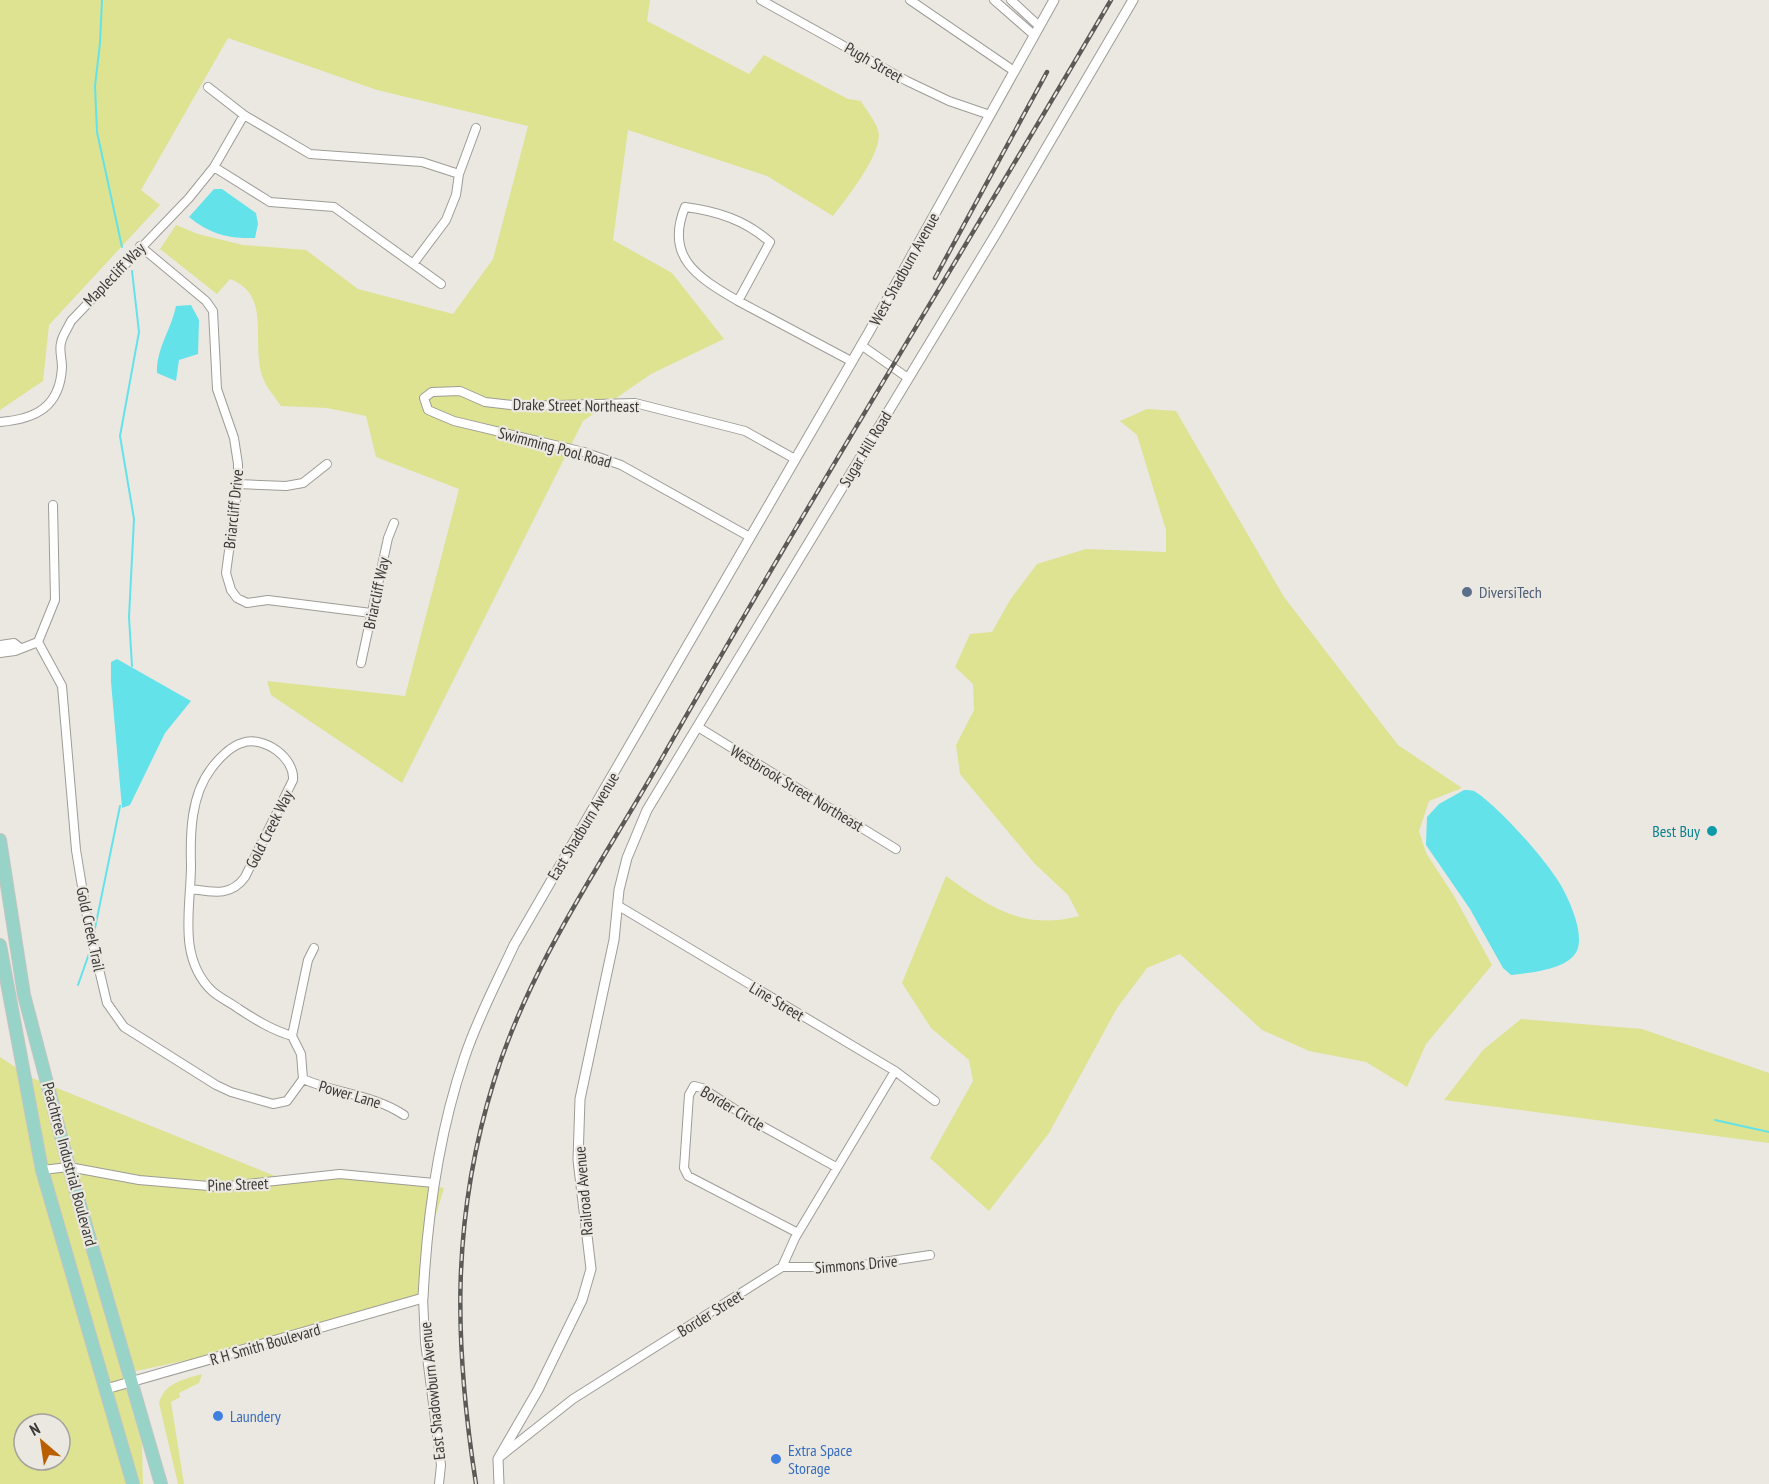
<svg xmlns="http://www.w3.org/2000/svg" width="1769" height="1484" font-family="'PT Sans Narrow',sans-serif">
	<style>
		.green { fill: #dde390; fill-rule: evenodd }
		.water { fill: #63e2ea }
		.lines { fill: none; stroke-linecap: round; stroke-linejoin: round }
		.stream { stroke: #63e2ea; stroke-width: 2 }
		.minor-casing { stroke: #9e9c96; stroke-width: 10 }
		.tertiary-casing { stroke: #9e9c96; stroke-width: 11 }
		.primary-casing { stroke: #c4c4c3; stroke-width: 14 }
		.minor { stroke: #fff; stroke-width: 8 }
		.tertiary { stroke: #fff; stroke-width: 9 }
		.primary { stroke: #97d3c7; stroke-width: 12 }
		.rail-casing { stroke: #5b5a57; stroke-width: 4.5 }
		.rail { stroke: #ebe8e2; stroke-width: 2; stroke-dasharray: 7; stroke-linecap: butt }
		.service-dot { fill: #5c6f8a; stroke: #ebe8e2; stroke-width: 2 }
		.culture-dot { fill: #0f9aa8; stroke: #ebe8e2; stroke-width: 2 }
		.shop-dot { fill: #3f7fe0; stroke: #ebe8e2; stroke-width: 2 }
		.labels { text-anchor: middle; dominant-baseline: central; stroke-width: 4.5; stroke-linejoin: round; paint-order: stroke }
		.street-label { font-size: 16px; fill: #3b3a38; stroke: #ebe8e2 }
		.service-label { font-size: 16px; fill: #4e5e75; stroke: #ebe8e2; text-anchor: start }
		.culture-label { font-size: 16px; fill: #0d838f; stroke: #ebe8e2; text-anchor: end }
		.shop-label { font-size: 16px; fill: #366cbe; stroke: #ebe8e2; text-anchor: start }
	</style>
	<rect width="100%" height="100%" fill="#ebe8e2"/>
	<!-- green -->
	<path class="green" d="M0,0h650l-3,21 102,53 15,-19 84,44 13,2c5,9 14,19 17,29 7,21 -32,69 -45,86l-66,-40 -139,-46 -15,110 59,33 52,66 -73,35 -68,47 -181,362 -131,-88 -4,-14 138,15 54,-207 -83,-32 -10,-41 -39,-8 -46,-2c-6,-9 -15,-19 -18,-28 -13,-34 10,-83 -33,-99l-13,15 -57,-45 16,-24 22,9 45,11 63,5 52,39 95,25 40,-55 35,-133 -151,-36 -149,-52 -87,152 19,15 -111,120 -6,56 -43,29z
		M1147,409l29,2 108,186 114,148 64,43 -33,13 -10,30 7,22 28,43 38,69 -66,79 -19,43 -41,-25 -57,-11 -47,-21 -82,-76 -33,14 -30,40 -68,125 -60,78 -59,-53 43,-77 -4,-21 -38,-32 -29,-45 44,-107c43,31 78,55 133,40l-11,-21 -34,-32 -74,-89 -4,-29 18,-35 -1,-26 -18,-17 15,-33 22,-2 18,-32 27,-36 49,-15 80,3v-22l-29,-95 -17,-14z
		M1521,1019l121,10 127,44v70l-325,-43 39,-50z
		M0,1057l32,21 248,100 87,-4 77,14 -16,53 -7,55 -134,43 -165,35 20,70 1,40h-143zM24,1424h36v36h-36z
		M202,1374l-3,9 -20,10 1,4 -9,5 13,82h-6l-19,-81c6,-21 24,-23 43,-29z"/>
	<!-- water -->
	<path class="water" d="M214,189h8l34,24 2,11 -3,14c-27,1 -45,-4 -66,-21z
		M191,305l8,15 -1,34 -19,6 -3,21 -19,-8c-1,-24 14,-43 19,-67z
		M117,659l74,42 -26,32 -35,72 -8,3 -11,-126v-20z
		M1464,790c5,0 10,0 13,3 23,15 77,75 88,100 7,14 21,46 10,61 -11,16 -47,19 -64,21l-8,-7 -33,-59 -44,-64 1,-28 12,-13z"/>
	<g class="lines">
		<!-- stream -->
		<path class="stream" d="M102,0l-2,43 -5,43 2,46 25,115
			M132,666l-3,-49 5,-98 -14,-83 19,-104 -7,-61
			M94,933l26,-127
			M78,985l13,-37
			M1715,1120l54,12"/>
		<defs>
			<path id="minor" d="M761,0l146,81 42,20 41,14
				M910,0l104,71
				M994,0l40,35
				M1011,0l28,26
				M208,87l36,28 66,39 112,8 37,12
				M214,167l56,35 64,5 107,77
				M685,207c32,4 60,13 85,35l-32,59c-39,-23 -74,-43 -53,-94z
				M140,246l66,55 7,10 4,78 17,49 4,26v20l-12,89 5,17 6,8 10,5 21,-3 103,13
				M413,264l33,-44 10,-25 3,-21 17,-46
				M738,301l113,60
				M861,345l47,33
				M0,422c36,-3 60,-15 62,-55 0,-8 -3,-17 -1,-24 1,-7 7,-15 10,-22l118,-123 25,-31 30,-52
				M238,484l48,2 17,-3 24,-19
				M750,537l-129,-72 -37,-13 -130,-31 -26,-11 -4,-12 8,-6 28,-1 25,11 35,4 115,-3 110,28 50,28
				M38,642l24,44 14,164 12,73 19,80 17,24 92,58 15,7 42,12 14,-3 16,-22
				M38,642l17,-42 -2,-95
				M0,645l14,-2 5,4
				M0,653l15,-2 23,-9
				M361,663l27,-125 6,-15
				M698,727l198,122
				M191,889c21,3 40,8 54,-12l48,-97c2,-22 -29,-45 -51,-37 -11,3 -24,16 -31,26 -20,26 -21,64 -20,96 0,43 -14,92 21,126 8,7 19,12 27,18 17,11 33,21 53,27
				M617,905l278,166 40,30
				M292,1036l9,18 2,25c34,15 69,15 101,36
				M292,1036l16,-76 6,-12
				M42,1170l27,-3 70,13 81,7 120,-13 94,9
				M798,1233l-110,-57 -4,-8 5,-73 5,-9 8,2 51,33 83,46
				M782,1267h68l80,-12
				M423,1298l2,44 16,123 -2,19
				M501,1456l72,-57 209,-132 13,-29 100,-167"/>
			<path id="tertiary" d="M106,1389l317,-91c4,-81 15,-162 41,-239 13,-40 33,-77 50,-114l355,-613 185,-332
				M499,1484l-1,-25 40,-69 44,-90 9,-31 -13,-109 2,-61 34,-159 5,-50 8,-32 20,-48 350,-578 136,-232"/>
			<path id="primary" d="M0,840l24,155 45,172 92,317
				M0,945l42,225 91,314"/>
		</defs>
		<!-- minor casing -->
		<use href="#minor" class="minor-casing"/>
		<!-- tertiary casing -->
		<use href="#tertiary" class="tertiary-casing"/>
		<!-- primary casing -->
		<use href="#primary" class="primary-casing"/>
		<!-- minor -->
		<use href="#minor" class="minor"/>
		<!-- tertiary -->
		<use href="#tertiary" class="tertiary"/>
		<!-- primary -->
		<use href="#primary" class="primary"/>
		<defs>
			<path id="rail" d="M935,278l112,-206
				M476,1484c-22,-141 -25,-265 18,-403 37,-120 111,-222 172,-330 144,-253 298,-500 445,-751"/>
		</defs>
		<!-- rail casing -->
		<use href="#rail" class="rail-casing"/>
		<!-- rail -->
		<use href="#rail" class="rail"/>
	</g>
	<!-- markers -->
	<circle class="service-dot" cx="1467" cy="592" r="6"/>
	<circle class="culture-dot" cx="1712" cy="831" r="6"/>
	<g class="shop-dot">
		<circle cx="218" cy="1416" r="6"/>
		<circle cx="776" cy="1459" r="6"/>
	</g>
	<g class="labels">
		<!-- street labels -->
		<g class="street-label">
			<text transform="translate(874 62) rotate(30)">Pugh Street</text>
			<text transform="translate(904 269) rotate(-61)">West Shadburn Avenue</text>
			<text transform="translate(114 274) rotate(-46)">Maplecliff Way</text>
			<text transform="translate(576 405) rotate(1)">Drake Street Northeast</text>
			<text transform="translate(555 447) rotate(15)">Swimming Pool Road</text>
			<text transform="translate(865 449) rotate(-59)">Sugar Hill Road</text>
			<text transform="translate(233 509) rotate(-84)">Briarcliff Drive</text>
			<text transform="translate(376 593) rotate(-78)">Briarcliff Way</text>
			<text transform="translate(797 788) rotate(31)">Westbrook Street Northeast</text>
			<text transform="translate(583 826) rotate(-59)">East Shadburn Avenue</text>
			<text transform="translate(269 829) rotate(-63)">Gold Creek Way</text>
			<text transform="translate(91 929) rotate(78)">Gold Creek Trail</text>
			<text transform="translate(777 1001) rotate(31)">Line Street</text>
			<text transform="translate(350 1094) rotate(16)">Power Lane</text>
			<text transform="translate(733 1108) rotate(31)">Border Circle</text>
			<text transform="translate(70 1164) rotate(75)">Peachtree Industrial Boulevard</text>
			<text transform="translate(238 1184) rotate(-2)">Pine Street</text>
			<text transform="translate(583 1191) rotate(-95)">Railroad Avenue</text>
			<text transform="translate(856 1264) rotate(-5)">Simmons Drive</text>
			<text transform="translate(710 1313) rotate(-32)">Border Street</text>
			<text transform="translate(265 1344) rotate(-16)">R H Smith Boulevard</text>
			<text transform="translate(432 1391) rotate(-96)">East Shadowburn Avenue</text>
		</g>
		<!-- service labels -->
		<g class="service-label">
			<text x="1479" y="592">DiversiTech</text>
		</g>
		<!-- culture labels -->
		<g class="culture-label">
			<text x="1700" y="831">Best Buy</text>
		</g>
		<!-- shop labels -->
		<g class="shop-label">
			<text x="230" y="1416">Laundery</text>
			<text x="788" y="1450">Extra Space<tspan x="788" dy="18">Storage</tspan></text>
		</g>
	</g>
	<!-- north arrow -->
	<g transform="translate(42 1442) rotate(331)"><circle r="28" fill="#ebe8e2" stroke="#a5a29e" stroke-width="1.5"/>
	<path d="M0-4.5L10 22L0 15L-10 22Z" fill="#b95f00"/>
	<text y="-9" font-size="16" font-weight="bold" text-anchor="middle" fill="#3b3a38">N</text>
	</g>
</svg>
